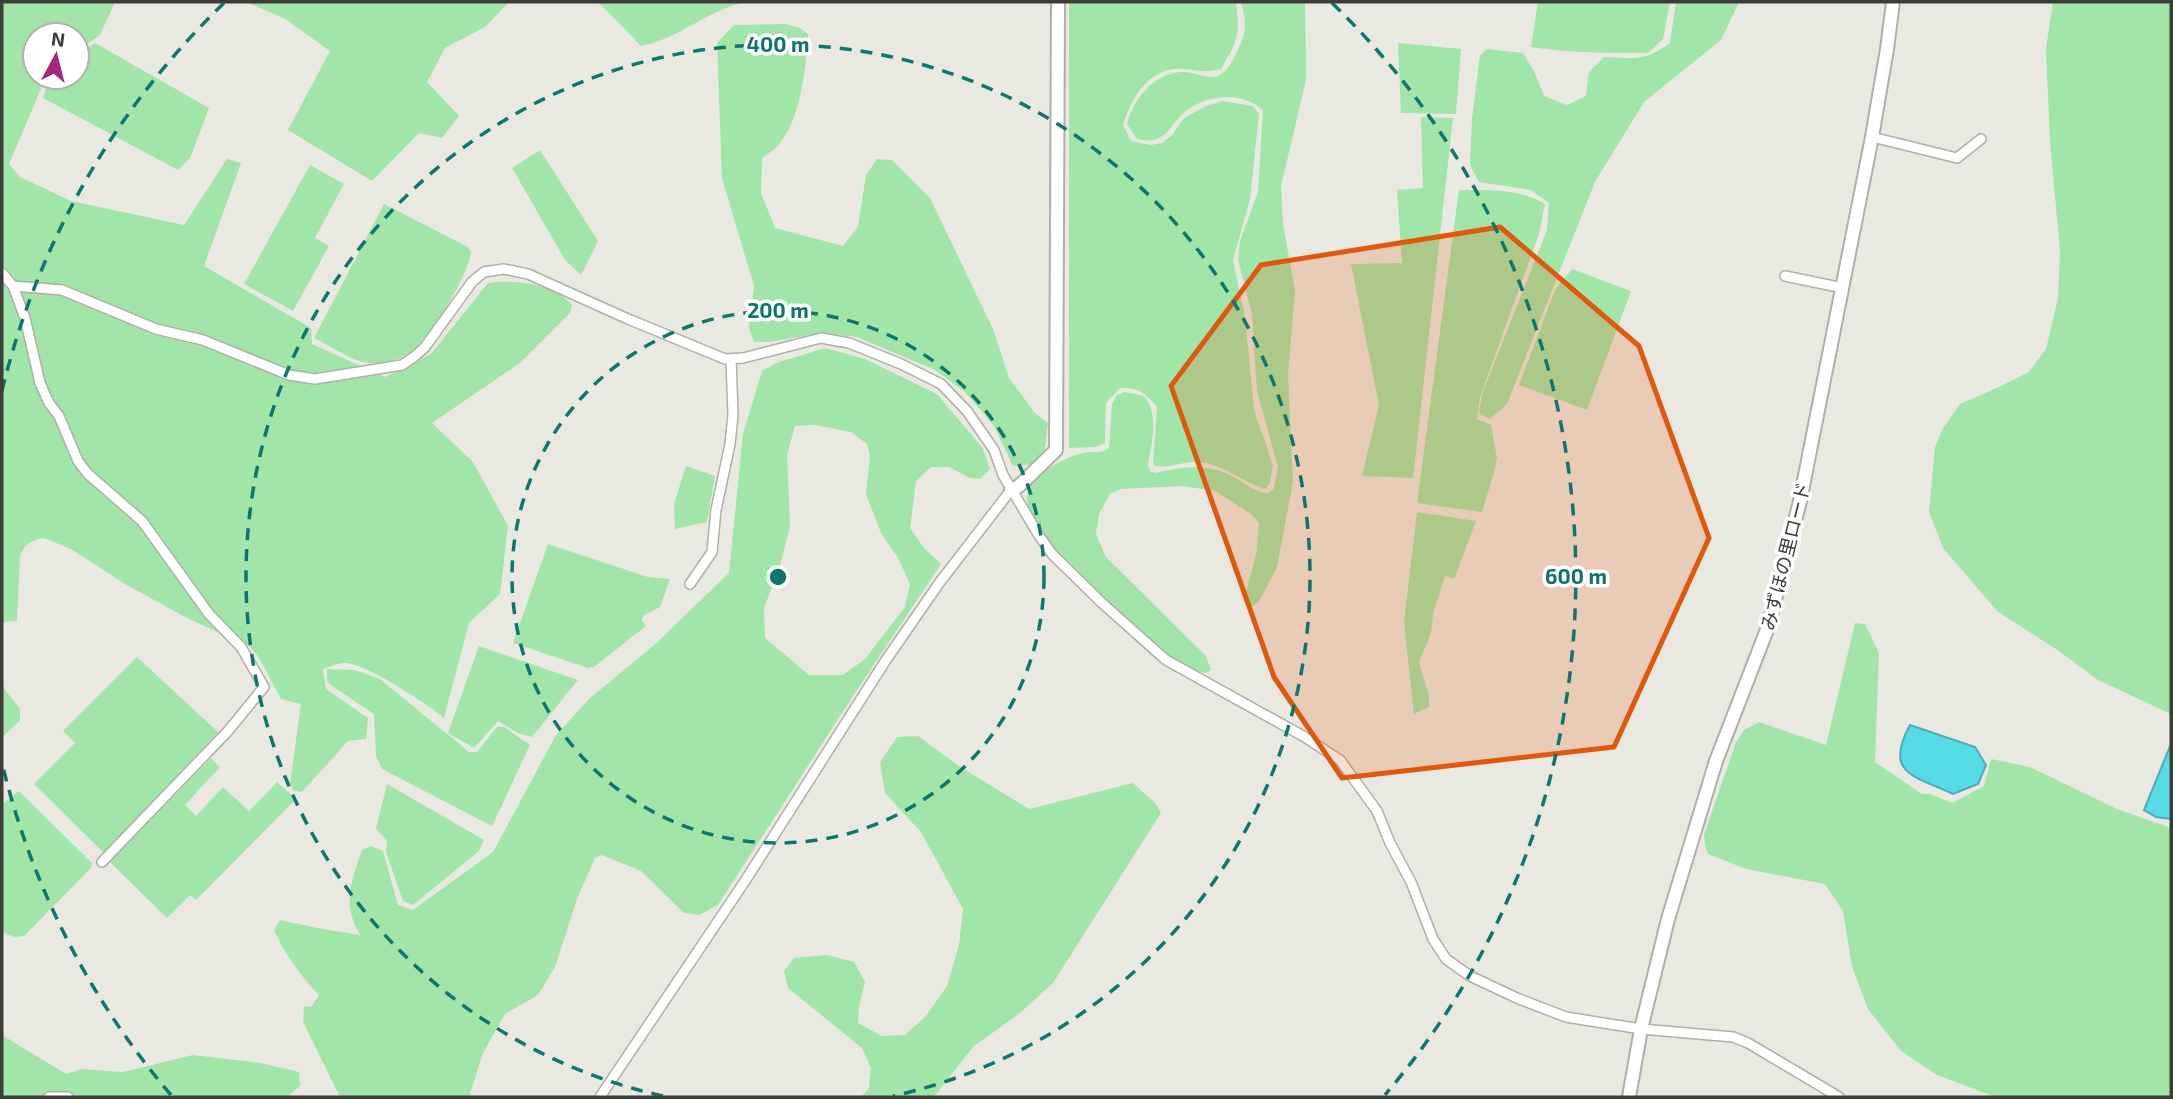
<svg xmlns="http://www.w3.org/2000/svg" width="2173" height="1099" font-family="'Exo 2','Noto Sans JP',sans-serif">
	<style>
		.green { fill: #a1e5a9; fill-rule: evenodd }
		.water { fill: #57dce7; stroke: #4facb3; stroke-width: 2 }
		.lines { fill: none; stroke-linecap: round; stroke-linejoin: round }
		.street-casing { stroke: #b0afa7; stroke-width: 12 }
		.secondary-casing { stroke: #b0afa7; stroke-width: 16 }
		.street { stroke: #fff; stroke-width: 9 }
		.secondary { stroke: #fff; stroke-width: 12 }
		.marked { fill: #df580e; fill-opacity: 0.2; stroke: #df580e; stroke-width: 5; stroke-linejoin: round }
		.ring { fill: none; stroke: #0f766e; stroke-width: 3.5; stroke-dasharray: 12 9 }
		.labels { text-anchor: middle; dominant-baseline: central; stroke-width: 7; stroke-linejoin: round; paint-order: stroke }
		.street-label { font-size: 19px; fill: #3d3c39; stroke: #fff }
		.centre { fill: #0f766e; stroke: #fff; stroke-width: 3.5 }
		.ring-label { font-size: 21px; text-anchor: middle; font-weight: bold; fill: #0f766e; stroke: #fff; stroke-width: 7; stroke-linejoin: round; paint-order: stroke }
	</style>
	<rect width="100%" height="100%" fill="#eae9e1"/>
	<!-- green -->
	<path class="green" d="M2,2h113l-15,33 -23,16v-16h-42v42h11l-37,87 11,13 51,24 113,24 43,-66 14,4 -37,103 107,62 1,16 73,33 46,-23 57,-71c26,-4 67,1 84,22l-2,8 -50,50 -88,60 41,39 35,64 -8,68 -31,29 -25,95c-17,-14 -79,-56 -100,-55 -7,0 -15,4 -21,6l3,20 42,29 -2,21 -18,2 -46,51 -9,-2 -3,-7 11,-79 -20,-5 -23,-43 -8,-9 -63,-29 -62,-34 -54,-35 -27,-11 -7,1 -11,6 -6,10 -3,66 -15,1z
		M247,2h262l-24,25 -40,21 -18,34 32,34 -17,22 -23,-5 -47,48 -84,-51 42,-79 -45,-32z
		M598,2h146c-37,9 -66,37 -103,44z
		M1069,2h167c4,34 2,38 -15,67 -15,4 -24,1 -39,0 -34,-2 -50,29 -59,56l8,16 20,4 11,-2 9,-7 13,-18 20,-11 18,-6 31,5 6,8 -9,85 -17,61 12,57 9,93 19,55 -3,18 -5,6c-24,-7 -42,-26 -68,-27 -15,-1 -31,8 -44,3l4,-58c-11,-14 -19,-20 -37,-19l-14,15 -1,40 -10,4 -26,1z
		M1241,2h64l1,78 -25,106 2,38 12,67 -7,83 5,108 -16,85 -17,33 -8,7 -6,-2 -2,-6 12,-44 3,-32 -8,-9 -36,-23 -32,-5 -62,3 -11,5 -11,20 -3,20 10,23 100,99 5,14 -5,3c-39,-4 -146,-113 -168,-147 -6,-9 -14,-24 -10,-35 5,-18 39,-35 56,-38 9,-2 18,1 25,-5l3,-44 5,-9 7,-3 20,4c16,18 7,49 4,70l3,6 4,1c26,-6 50,-10 75,2 13,6 25,19 39,18l5,-5 4,-21 -21,-76 -5,-77 -14,-54 2,-19 18,-49 5,-82c-21,-19 -55,-16 -77,1 -10,7 -16,22 -27,27 -7,4 -15,2 -22,1l-10,-15c7,-26 27,-51 55,-52 11,0 22,5 32,5 15,-1 26,-31 30,-43 2,-11 0,-22 -3,-32z
		M1538,2h132l-7,37 -15,14c-40,0 -78,0 -117,-6z
		M1676,2h63l-18,38 -77,62 -49,80 -88,222 -17,15 -11,-5 3,-20 65,-164 2,-27 -18,-13 -52,-8 -9,-17 2,-46 8,-63 6,-7 37,4 11,18 10,25 23,9 19,-9 3,-24 15,-15c29,1 41,5 66,-14z
		M2053,2h118v712l-73,-34 -42,-31 -58,-37 -55,-64 -14,-36 6,-65 7,-17 18,-26 39,-17 30,-15 17,-23 12,-51 2,-48 -10,-108 -4,-93z
		M786,24l14,4 8,6c-2,33 -7,85 -29,110 -4,6 -12,10 -17,14l-1,35 14,35 68,18 15,-19 8,-52 11,-16 15,1 38,38 63,131 16,49 26,35 13,10 -3,26 -10,15 -22,2 -19,-40 -29,-34 -30,-22 -78,-33 -36,-4 -51,9h-16l-5,-14 5,-42 -32,-108 -5,-135 17,-18z
		M95,43l114,65 -19,50 -12,12 -135,-72 7,-21h27v-22z
		M1398,43l63,6 -5,65 -55,-1z
		M1421,117l32,1 -40,360 -51,-2 17,-71 -28,-141 51,-1 -5,-73 26,-2z
		M540,150l58,91 -17,34 -16,-15 -53,-92z
		M310,165l34,19 -29,54 14,8 -36,65 -49,-27z
		M1459,190c30,0 59,-2 86,14l-6,30 -59,163 -3,22 14,6 6,33 -2,11 -13,43 -65,-9z
		M384,204l84,43 3,5c-3,24 -41,88 -61,101 -10,7 -30,11 -42,10 -14,-1 -41,-19 -54,-25z
		M1572,269l59,22 -44,119 -68,-25 36,-95z
		M825,348l40,11 72,35 45,53 8,22 -10,10 -10,-1 -21,-11h-18l-15,14 -6,47 14,20 17,16 -88,132 -135,209 -19,10 -15,-2 -43,-42 -39,-16 -7,3 -18,41 -22,68 -17,28 -33,19 -22,39 -14,44h-129l-37,-75 1,-16 7,1 8,-12c-18,-19 -34,-40 -45,-65l6,-10 37,8 43,7c-18,-30 -9,-54 2,-85l9,-4 12,5 15,54 15,5 80,-58 63,-117 34,-37 62,-51 77,-74 14,-139 19,-63 14,-8zM815,425l36,7 16,12 3,12 -4,38 15,39 17,25 12,26 -5,23 -40,52 -22,16h-34l-44,-37 -1,-30 16,-42 10,-39 -3,-72 8,-29z
		M686,466l29,10 -8,46 -32,7 -1,-25z
		M1417,512l59,9 -22,58 -9,-3 -12,38 -2,19 -12,29 10,34v11l-15,7 -10,-92z
		M548,544l100,33 22,2 -10,28 -17,9 -1,5 4,5 -52,41 -6,1 -75,-25z
		M1855,623l10,1 14,29 -4,109 47,32h8l22,9 32,-17 7,-27 39,8 87,42 54,19v269h-176l-58,-22 -36,-24 -33,-42 -16,-43 -9,-55 -18,-27 -79,-15 -38,-15 -3,-8 -1,-11 32,-93 8,-12 15,-8 67,23z
		M479,646l99,34 -46,57 -14,-4 -20,-12 -24,27 -26,-15z
		M137,657l81,75 -114,121 -70,-69 41,-41 -12,-12z
		M327,669l28,1 25,9 89,73h8l20,-25h7l26,18 -38,81 -110,-57 -6,-13 -2,-42 -42,-28 -5,-5z
		M2,686l18,23v12l-18,16z
		M918,736l41,30 70,43 104,-26 23,21 5,9 -108,170 -33,30 -47,34 -39,50h-73l8,-9 2,-20 -9,-20 -74,-60 -4,-17 10,-13 33,-3 27,7 11,20 -6,24 -1,17 24,13 23,-1 21,-19 21,-30 12,-41 4,-36 -42,-77 -36,-39 -5,-31 17,-25z
		M211,758l9,9 -35,38 11,11 27,-29 26,24 28,-29 19,17 -100,101 -6,-5 -23,23 -57,-56z
		M387,784l97,56 -5,11 -66,54 -10,-4 -17,-49 1,-11 -11,-12z
		M19,791l73,72 -1,5 -67,68 -9,1 -13,-5v-128z
		M2,1035l64,39 16,-5 41,3 70,-17 68,8 38,9 1,14 -13,11h-285z"/>
	<!-- water -->
	<path class="water" d="M1910,725l65,22 11,18 -8,19 -25,10c-38,-18 -70,-20 -43,-69z
		M2171,744v75l-15,-2 -12,-7z"/>
	<g class="lines">
		<defs>
			<path id="street" d="M1872,137l85,21 24,-19
				M2,273l11,13 12,32 15,65 9,20 10,13 19,45 10,13 54,47 67,93 32,33 23,40 -36,44 -126,131
				M1785,276l58,12
				M13,286l49,4 94,39 47,11 86,35 26,4 87,-14 12,-8 11,-10 47,-65 12,-10 20,-3 24,5 100,45 97,40 18,-1 78,-20 28,5 52,21 40,20 26,27 27,39 9,25 35,59 14,20 50,49 64,57 137,76 37,24 37,51 13,32 21,39 22,57 13,20 24,17 49,23 47,18 75,12 92,8 15,6 91,54
				M690,584l22,-32 4,-42 14,-66 3,-29 -2,-56
				M49,1097h19
				M600,1097l145,-216 141,-221 54,-78 71,-92"/>
			<path id="secondary" d="M1011,490l8,-4 37,-36 2,-448
				M1629,1097l12,-68 27,-110 48,-158 52,-134 32,-126 72,-364 15,-88 6,-47"/>
		</defs>
		<!-- street casing -->
		<use href="#street" class="street-casing"/>
		<!-- secondary casing -->
		<use href="#secondary" class="secondary-casing"/>
		<!-- street -->
		<use href="#street" class="street"/>
		<!-- secondary -->
		<use href="#secondary" class="secondary"/>
	</g>
	<!-- marked area -->
	<path class="marked" d="M1500,227l139,119 70,192 -95,209 -272,31 -68,-101 -103,-291 90,-121z"/>
	<!-- distance rings -->
	<g class="ring">
		<circle cx="778" cy="577" r="266"/>
		<path d="M663 1096A532 532 0 1 1 893 1096"/>
		<path d="M171 1095A798 798 0 0 1 2 763M2 391A798 798 0 0 1 224 3M1332 3A798 798 0 0 1 1385 1095"/>
	</g>
	<g class="labels">
		<!-- street labels -->
		<g class="street-label">
			<text transform="translate(1785 556) rotate(-76)">みずほの里ロード</text>
		</g>
	</g>
	<circle cx="778" cy="577" r="10" class="centre"/>
	<g class="ring-label">
		<text x="778" y="52">400 m</text>
		<text x="778" y="318">200 m</text>
		<text x="1576" y="584">600 m</text>
	</g>
	<!-- border -->
	<rect width="2173" height="1099" fill="none" stroke="#3d3c39" stroke-width="7"/>
	<!-- north arrow -->
	<g transform="translate(56 56) rotate(7)"><circle r="33" fill="#ffffff" stroke="#b1b1b0" stroke-width="2"/>
	<path d="M0-5L12 26L0 18L-12 26Z" fill="#a4297e"/>
	<text y="-10" font-size="19" font-weight="bold" text-anchor="middle" fill="#3d3c39">N</text>
	</g>
</svg>
